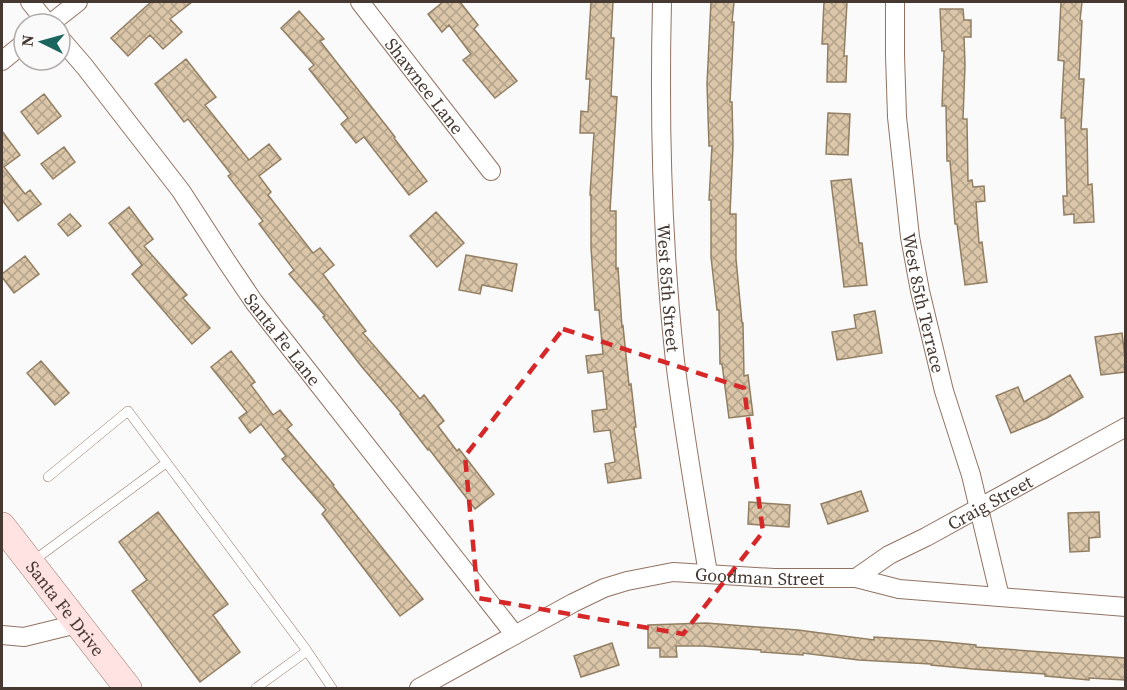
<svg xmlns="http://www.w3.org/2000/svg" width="1127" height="690" font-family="'Source Serif 4',serif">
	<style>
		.building { fill: url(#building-cross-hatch); stroke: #927f63; stroke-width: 1.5 }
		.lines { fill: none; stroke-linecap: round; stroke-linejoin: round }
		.service-casing { stroke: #927363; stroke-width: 10 }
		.minor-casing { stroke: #927363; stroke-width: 20 }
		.secondary-casing { stroke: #927363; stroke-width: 28 }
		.service { stroke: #fff; stroke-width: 9 }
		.minor { stroke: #fff; stroke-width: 18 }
		.secondary { stroke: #ffe3e2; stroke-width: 27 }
		.marked { fill: none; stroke: #d62828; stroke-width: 4.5; stroke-dasharray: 12 8; stroke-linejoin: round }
		.labels { text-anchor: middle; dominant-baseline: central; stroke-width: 5; stroke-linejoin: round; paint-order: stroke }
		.street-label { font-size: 18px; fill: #463932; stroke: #fafafa }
	</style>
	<defs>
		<pattern id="building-cross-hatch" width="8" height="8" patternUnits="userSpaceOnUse" patternTransform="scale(1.5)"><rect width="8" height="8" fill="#dbc6a9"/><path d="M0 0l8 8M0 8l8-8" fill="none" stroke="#b3a28a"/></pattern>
	</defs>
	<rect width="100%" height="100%" fill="#fafafa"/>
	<!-- building -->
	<path class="building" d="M151,2h41l-22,17 12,13 -19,17 -13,-14 -22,21 -17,-18z
		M443,2h17l18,23 -4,4 43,52 -22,17 -32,-38 8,-6 -22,-29 -7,7 -14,-18z
		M591,2h22l-2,36h3l-3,58 6,1 -7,114h6v58l2,-1 4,59 1,-1 6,59 2,-1 5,43h-2l7,51 -33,5 -3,-19 10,-2 -5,-32 -16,2 -2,-21 15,-2 -4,-38 -15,2 -2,-17 17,-2 -4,-44h-4l-4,-63v-52h-1l4,-62h-14l1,-22 7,1 2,-33h-4z
		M711,2h23l-2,20h2l-4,80h2l1,43 -3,69h6v45l6,64h1l1,53 4,-1 5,40 -24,3 -7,-54h-2l-1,-54h-2l-6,-53v-57h-2l3,-54h-3l-2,-62z
		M824,2h23l-3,54h3l-1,26h-19l1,-38h-6z
		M1061,2h21l-2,18 2,1 -3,58h5l-3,50h6l1,56 4,-1 2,38 -20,1v-9l-10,1 -1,-19h4l-2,-78h-4l3,-57 -6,-1z
		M940,9h23l1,11h7v17h-7l1,28 -2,54h4l1,62 4,-1 1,7 11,-1 1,15 -9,1 3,41 3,-1 5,40 -22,3 -8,-61h-2l-5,-63h-3l-1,-55h-4l2,-55h-2z
		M299,11l25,28 -4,2 75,96 -1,1 33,43 -18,14 -45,-58 -8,6 -15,-19 7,-6 -39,-49 5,-4 -33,-37z
		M186,59l30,38 -11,8 44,55 20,-16 12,15 -22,17 12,16 -3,3 45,58 7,-5 14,17 -11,9 43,57 -3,2 57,66 4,-4 20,26 -6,5 19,25 2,-2 35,45 -19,15 -46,-60 -1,1 -28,-36 1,-1 -39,-46 -39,-50 2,-1 -36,-42 5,-4 -35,-46 4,-3 -35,-45 3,-2 -43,-55 -4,3 -29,-38z
		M44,94l17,22 -23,18 -17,-22z
		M828,113l22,1 -2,41 -22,-1z
		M2,131l18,24 -16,12 21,27 5,-4 11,14 -23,17 -16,-21z
		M64,147l11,15 -22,17 -12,-15z
		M851,179l8,64h3l5,42 -23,2 -13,-106z
		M129,207l24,32 -9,7 43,49 -4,3 27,30 -18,16 -60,-70 10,-9 -33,-42z
		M436,212l28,31 -27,24 -27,-31z
		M70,214l11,12 -13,10 -10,-12z
		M466,255l51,9 -5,27 -30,-6 -2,9 -21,-4z
		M25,256l14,18 -25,19 -12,-16v-3z
		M875,311l7,42 -45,7 -5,-28 24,-4 -2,-13z
		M1122,333l3,24v15l-24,3 -6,-38z
		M231,351l24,31 -4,3 22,30 7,-5 12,15 -5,4 47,56 -1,1 90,113 -23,17 -78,-102 4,-4 -44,-51 4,-3 -25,-32 -11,9 -11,-15 8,-6 -36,-45z
		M41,361l28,32 -14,12 -28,-32z
		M1070,375l13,22 -36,21 -36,15 -15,-37 22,-9 6,15z
		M861,491l7,20 -40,13 -7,-20z
		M749,502l41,3 -1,22 -41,-3z
		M158,512l70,92 -15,11 27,37 -40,30 -68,-91 15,-11 -28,-38z
		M1099,512l1,25 -11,1v13l-19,1 -2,-39z
		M706,623l92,7 76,10v-3l62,4 40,4v2l149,11v22l-36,-2v2l-44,-4v-2l-72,-5 -42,-4v-1l-72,-4 -56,-7v2l-42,-3v-2l-58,-4h-27l1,11h-17v-9h-12v-23z
		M612,643l7,22 -38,12 -7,-21z"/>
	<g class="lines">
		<defs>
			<path id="service" d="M48,477l80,-66 177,237 27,40
				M33,561l133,-98
				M256,688l51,-37"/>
			<g id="minor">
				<path d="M30,2l18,22"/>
				<path id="s1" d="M360,2l131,169"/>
				<path id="s2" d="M662,2c-3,120 0,240 13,359 9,72 21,142 33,212"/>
				<path id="s3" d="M895,2v53l2,62 13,120 10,54 24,100 27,84 29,122"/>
				<path d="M50,24l28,-22"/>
				<path id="s4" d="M60,38l25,29 96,124 46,71 27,40 261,333"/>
				<path d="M2,61l22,-18"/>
				<path id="s5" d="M856,578l33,-23 37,-18 200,-110"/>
				<path d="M2,635l22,2 53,-13"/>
				<path id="s6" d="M419,688l154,-85 31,-15 23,-7 46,-9 101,6h82l43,11 227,18"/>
			</g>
			<g id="secondary">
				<path id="s7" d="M2,526l126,162"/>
			</g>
		</defs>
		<!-- service casing -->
		<use href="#service" class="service-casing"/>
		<!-- minor casing -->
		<use href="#minor" class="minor-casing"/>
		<!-- secondary casing -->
		<use href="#secondary" class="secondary-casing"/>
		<!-- service -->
		<use href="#service" class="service"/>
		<!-- minor -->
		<use href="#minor" class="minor"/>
		<!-- secondary -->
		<use href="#secondary" class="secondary"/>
	</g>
	<!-- marked area -->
	<path class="marked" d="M563,329l181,59 19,144 -80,102 -205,-36 -13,-142z"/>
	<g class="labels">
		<!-- street labels -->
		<g class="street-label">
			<text stroke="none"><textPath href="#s1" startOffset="106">Shawnee Lane</textPath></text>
			<text stroke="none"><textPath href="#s2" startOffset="286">West 85th Street</textPath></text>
			<text stroke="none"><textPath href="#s3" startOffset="303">West 85th Terrace</textPath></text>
			<text stroke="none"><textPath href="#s4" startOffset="375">Santa Fe Lane</textPath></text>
			<text stroke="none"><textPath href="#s5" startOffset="154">Craig Street</textPath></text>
			<text stroke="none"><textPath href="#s6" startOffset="368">Goodman Street</textPath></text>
			<text stroke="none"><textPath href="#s7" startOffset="104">Santa Fe Drive</textPath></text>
		</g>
	</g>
	<!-- border -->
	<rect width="1127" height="690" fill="none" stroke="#463932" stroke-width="6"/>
	<!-- north arrow -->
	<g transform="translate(42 42) rotate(275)"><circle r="28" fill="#fafafa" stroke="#b2adaa" stroke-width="1.5"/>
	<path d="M0-4.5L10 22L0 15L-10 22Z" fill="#1a665f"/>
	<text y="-9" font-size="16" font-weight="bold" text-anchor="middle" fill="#463932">N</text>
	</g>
</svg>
